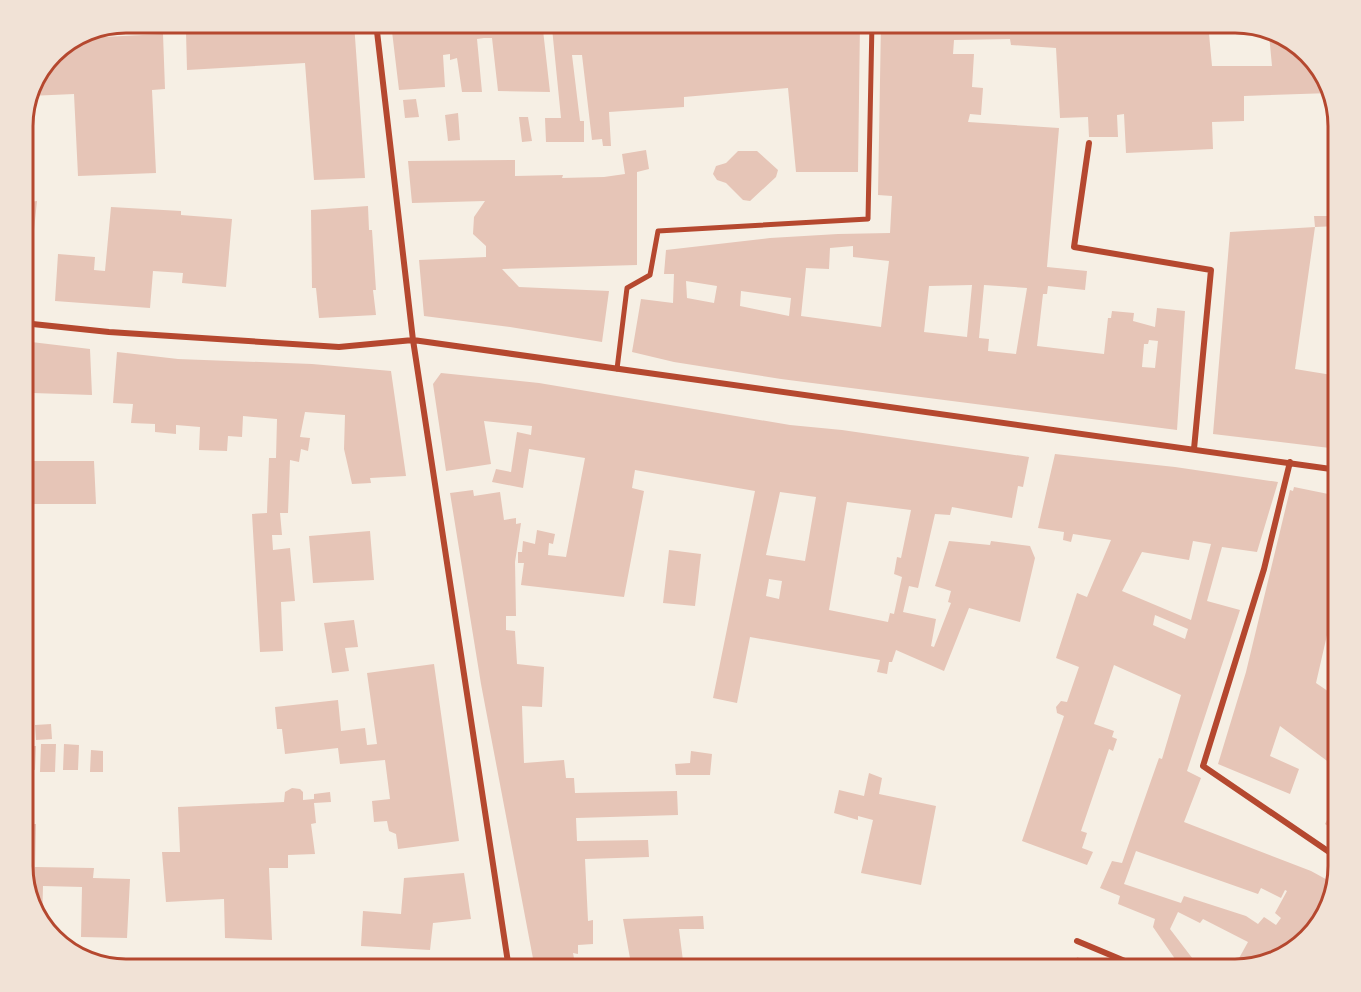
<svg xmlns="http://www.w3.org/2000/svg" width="1361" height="992" font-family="Mulish,sans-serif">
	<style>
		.building { fill: #e6c5b7; fill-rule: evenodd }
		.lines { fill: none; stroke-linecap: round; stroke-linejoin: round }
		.pedestrian { stroke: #b5482f; stroke-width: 5 }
		.minor { stroke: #b5482f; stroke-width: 6 }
		.rim { fill: none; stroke: #b5482f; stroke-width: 3 }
	</style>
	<rect width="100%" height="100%" fill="#f6efe4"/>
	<!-- building -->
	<path class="building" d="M331,23h23l11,155 -51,2 -9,-117 -118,7 -1,-38z
		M391,23h469l-2,149h-62l-8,-84 -104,9v10l-75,5 2,34h-8l-1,-7 -10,1 -10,-85h-10l8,66h4v21h-38l-1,-24h16l-9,-90 -9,2 7,62 -52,-1 -6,-53h-8l-7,1 5,53h-20l-5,-34 -7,2v-6l-7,1 2,32 -46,3z
		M881,23h327l4,43h60l-3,-32 29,10 30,36 3,13 -87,3v25l-32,1 1,27 -87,4 -2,-39 -7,1 1,22h-29l-1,-20 -28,1 -4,-70 -45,-3 -1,-6 -56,1 -1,14h21l-2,33 11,1 -2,27 -11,-1 -2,8 91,6 -12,139 40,4 -2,19 -37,-4 -1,8h-4l-6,52 67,8 4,-36h3l1,-7 22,2 -1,8 22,6 2,-19 28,3 -8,119 -396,-51 -107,-17 -42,-10 9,-53 32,4 1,-29h-10l2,-24 104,-12 68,-4 52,-1 2,-37 -14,-1zM853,246v11l36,4 -8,66 -80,-11 5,-48 23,1 1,-21zM686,281l31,5 -3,17 -27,-5zM972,285l-5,52 -43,-5 5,-46zM984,285l43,3 -11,66 -28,-3 1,-12 -10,-1zM741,291l50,7 -2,18 -49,-10zM1149,340l9,1 -3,27 -13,-1 2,-23h4z
		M163,34l2,55 -13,1 4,83 -78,3 -4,-82 -45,2 4,-16 24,-32 26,-10z
		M416,99l3,18 -14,1 -2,-18z
		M458,113l2,27 -12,1 -3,-26z
		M519,117h9l4,24 -10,1z
		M646,150l3,19 -12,3v93l-135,4 17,18 90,4 -7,51 -92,-15 -86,-11 -5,-56 67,-3v-11l-13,-12 1,-17 11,-16 -73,2 -4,-42 107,-1v16l48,-1 -1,3 42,-1 21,-3 -3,-20z
		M738,151h19l21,19 -2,7 -26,24 -7,-1 -17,-17 -9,-3 -4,-6 3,-8 10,-3z
		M37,201l-10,97h-4v-95z
		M368,206l1,24h3l4,60h-3l3,25 -57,3 -3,-30h-4l-1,-78z
		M111,207l70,4v4l51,4 -6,68 -44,-4 1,-10 -30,-2 -3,37 -95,-7 3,-47 37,3 -1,13 11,1z
		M1314,216h24v10l-23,1z
		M1315,227l-20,142 43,7v73l-125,-15 17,-202z
		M23,341l67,8 2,46 -59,-2 -8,68h69l2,43h-73z
		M117,352l61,7 134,5 79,7 15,105 -36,2 1,5 -19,1 -8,-35 1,-34 -40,-3 -5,25 10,1 -2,13 -7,-2 -2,13 -9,-2 -2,53h-8l2,22h-10l1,15 17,-2 5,53 -14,1 2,49 -23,1 -8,-138 15,-1 2,-55h7l1,-39 -34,-3 -1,21 -14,-1 -1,15 -28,-1 1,-23 -24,-2v9l-21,-2v-8l-24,-1 2,-19 -20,-1z
		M441,373l98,10 251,42 52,5 187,27 -6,30 -5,-1 -6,32 -60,-11 -2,8 -15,-1 -17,74 -9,-2 -6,26 33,7 -5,27 3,1 17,-44 -3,-1 3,-11 -16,-5 14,-45 41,4 1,-4 39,5 5,12 -15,64 -51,-14 -25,63 -48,-21 -4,12h-3l-2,12 -10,-2 3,-12 -130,-23 -13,66 -24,-5 42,-207 -120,-21 -3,18 12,3 -20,106 -103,-12 3,-22h-6v-11h4l1,-11 12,3 2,-14 18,4 -2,10 -4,-1 -1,12 18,2 19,-99 -56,-9 -6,39 -31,-6 4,-13 15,3 6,-40 14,3 1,-9 -48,-5 7,43 -45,7 -13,-87zM780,492l36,5 -11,64 -39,-6zM847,502l64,8 -10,48 -4,-1 -3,17 8,3 -8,37 -4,-1 -2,9 -59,-12zM769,579l13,2 -3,18 -13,-3z
		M1055,454l120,13 103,15 -21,70 -35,-5 -15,54 33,9 -53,161 14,7 -17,44 127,49 22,12 -16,46 -36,30 -48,10 15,-27 -45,-23 -3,4 -22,-11 -8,17 26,34 -2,4 5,2h-17l-29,-42 2,-8 -37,-15 2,-8 -20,-8 12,-27 10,2 37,-105 3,1 19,-64 -67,-30 -20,59 20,7 -2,6 5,2 -4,12 -4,-2 -28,82 6,2 -5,15 11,4 -6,13 -65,-24 42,-125 -7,-3 -1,-6 5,-6 6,1 12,-35 -23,-9 21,-65 10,4 24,-57 -38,-6 -2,8 -8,-2 1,-8 -26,-4zM1193,541l18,3 -20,76 -69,-29 20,-39 47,8zM1155,615l33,14 -3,10 -32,-14zM1136,851l122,43 3,-6 20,10 4,-8 2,1 -12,22 6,5 -5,7 -12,-8 -6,7 -12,-8 -62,-20 -3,7 -57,-19z
		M1294,487l44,9v91l-22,96 22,15v71l-58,-43 -10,30 29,13 -9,25 -72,-30 28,-92 44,-182 3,1z
		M473,490l1,6 26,-4 4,28 12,-2v6l5,-1 -6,39 1,54h-10v14l9,1 2,33 27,3 -2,40 -20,-1 2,57 40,-3 2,18h8l1,15 102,-2 1,24 -102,3 1,23 71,-1 1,17 -64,2 3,62 5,-1v24l-15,1v9l-5,-1 3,16h-41l-54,-285 -31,-191z
		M370,531l4,49 -61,3 -4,-47z
		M669,550l32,4 -6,52 -32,-3z
		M354,620l4,27 -13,1 4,23 -17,2 -8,-50z
		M434,664l25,177 -61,8 -2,-15 -7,-3 -2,-10 -13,1 -2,-21 18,-2 -5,-39 -45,4 -2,-16 -53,6 -3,-25h-5l-2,-22 63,-7 3,31 24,-3 2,17 10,-1 -10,-71z
		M51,724l1,15 -16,1 -1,-15z
		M41,744h15l-1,28h-15z
		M64,744l15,1 -1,25h-15z
		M23,746h13l-1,24 -12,-1z
		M91,750l12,1v21h-13z
		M691,751l21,3 -2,21h-34l-1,-11 15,-1z
		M869,773l13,5 -3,16 57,12 -15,79 -60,-12 12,-53 -15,-4v4l-24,-7 5,-23 25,6z
		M292,788l8,1 3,3v8l11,-1v-5l16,-2 1,10 -17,1 2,20 -5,1 4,30 -27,1v13h-19l3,72 -47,-2 -1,-39 -58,3 -4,-50h18l-2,-45 106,-5 1,-10z
		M1338,798v35l-13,-9z
		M23,824h13l-1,43 59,1 -1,10 37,1 -3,59 -46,-1 1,-50 -39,-1 -1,37 -9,-11 -10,-39z
		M464,873l7,46 -38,4 -3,27 -69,-4 2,-35 38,3 3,-36z
		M703,916l1,13h-25l4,32 -52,3 -8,-45z
		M1077,957l31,12h-34z"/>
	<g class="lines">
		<!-- pedestrian -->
		<path class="pedestrian" d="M617,369l10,-81 23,-13 8,-44 210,-12 4,-196"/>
		<!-- minor -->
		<path class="minor" d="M376,23l37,317 96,629
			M1089,143l-15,104 137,23 -17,179
			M23,323l86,9 230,15 74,-7 925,130
			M1290,462l-26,107 -61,197 135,92
			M1077,941l67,28
			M124,969h12"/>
	</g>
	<!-- crop -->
	<path d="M0 0H1361V992H0ZM126 33H1235A93 93 0 0 1 1328 126V866A93 93 0 0 1 1235 959H126A93 93 0 0 1 33 866V126A93 93 0 0 1 126 33Z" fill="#f1e2d6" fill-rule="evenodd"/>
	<path class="rim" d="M126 33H1235A93 93 0 0 1 1328 126V866A93 93 0 0 1 1235 959H126A93 93 0 0 1 33 866V126A93 93 0 0 1 126 33Z"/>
</svg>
